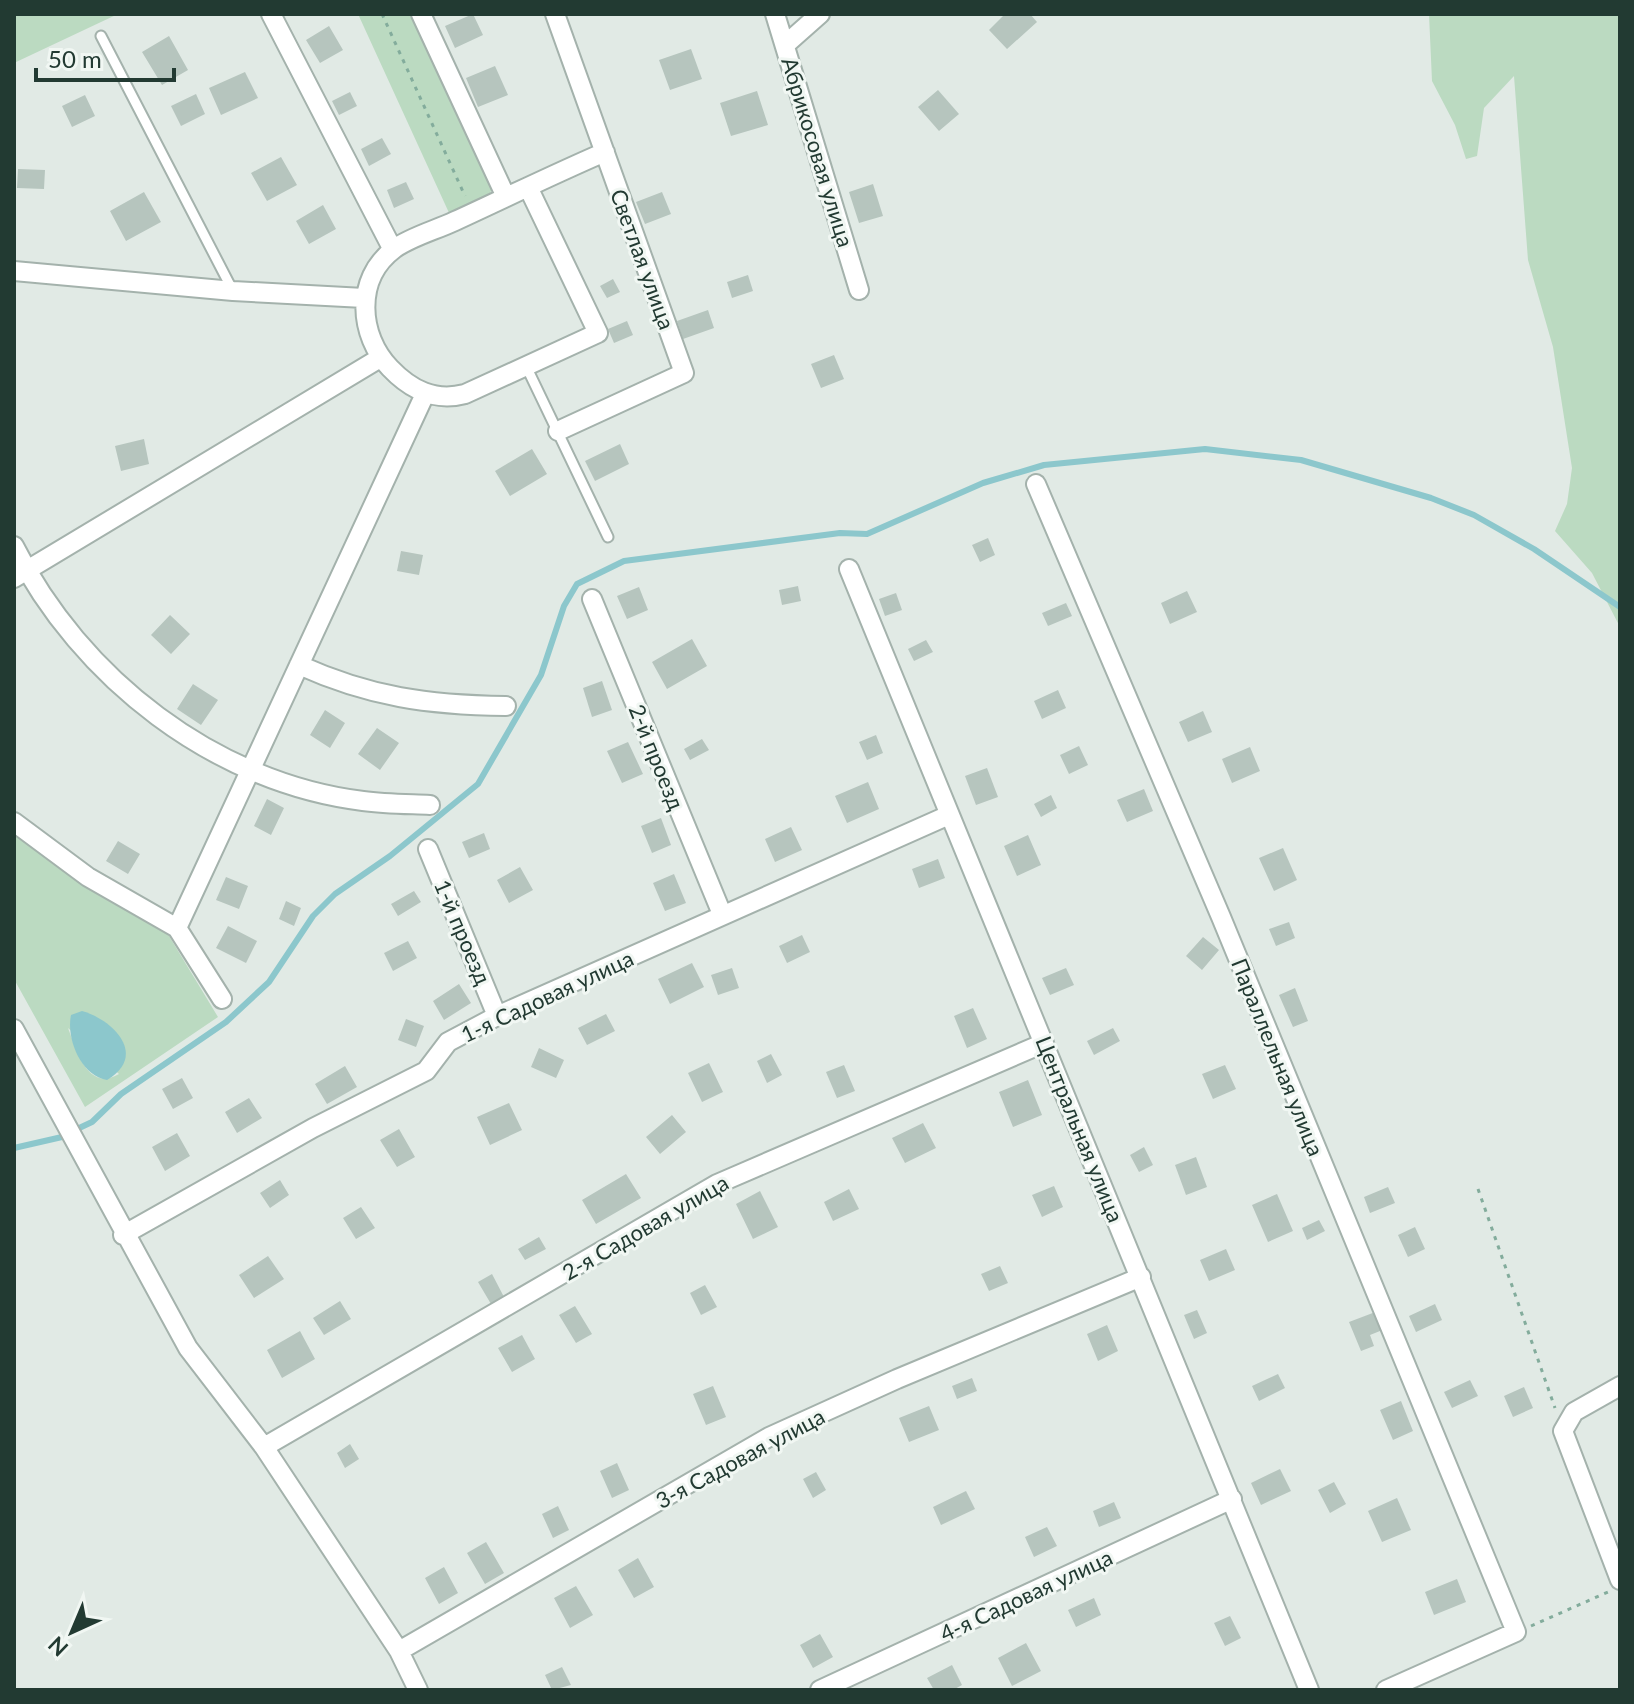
<svg xmlns="http://www.w3.org/2000/svg" width="1634" height="1704" font-family="Lato,sans-serif">
	<style>
		.green { fill: #bbdac1; fill-rule: evenodd }
		.water { fill: #8cc7cc }
		.lines { fill: none; stroke-linecap: round; stroke-linejoin: round }
		.stream { stroke: #8cc7cc; stroke-width: 6 }
		.building { fill: #b6c5be }
		.lane-casing { stroke: #a4b2ac; stroke-width: 13 }
		.street-casing { stroke: #a4b2ac; stroke-width: 22 }
		.path { stroke: #83ac9c; stroke-width: 3; stroke-dasharray: 4 6; stroke-linecap: butt }
		.lane { stroke: #fff; stroke-width: 9 }
		.street { stroke: #fff; stroke-width: 18 }
		.labels { text-anchor: middle; dominant-baseline: central; stroke-width: 6; stroke-linejoin: round; paint-order: stroke }
		.street-label { font-size: 22px; fill: #223a32; stroke: #f1f7f3 }
	</style>
	<rect width="100%" height="100%" fill="#e1eae5"/>
	<!-- green -->
	<path class="green" d="M14,14h104l-104,49z
		M358,14h54l80,175 -4,8 -38,18z
		M1429,14h191v613l-28,-54 -37,-42 12,-27 5,-36 -19,-121 -25,-87 -14,-184 -30,32 -7,48 -11,3 -11,-34 -23,-44z
		M14,834l80,56 72,41 52,86 -133,90 -71,-128zM68,1028l51,46c-31,18 -42,-22 -51,-46z"/>
	<!-- water -->
	<path class="water" d="M82,1011c32,9 66,45 25,69 -26,-4 -41,-41 -36,-65z"/>
	<g class="lines">
		<!-- stream -->
		<path class="stream" d="M75,1130l17,-8 29,-28 105,-72 43,-40 44,-66 22,-22 55,-38 88,-72 63,-109 23,-69 13,-22 47,-23 216,-28 27,1 116,-51 61,-18 161,-16 96,11 130,38 43,17 60,34 86,58
			M14,1148l48,-11"/>
	</g>
	<!-- building -->
	<path class="building" d="M473,14l10,21 -28,13 -10,-22z
		M1005,14h25l7,8 -30,27 -18,-19z
		M329,26l14,24 -23,13 -14,-23z
		M169,36l19,34 -26,15 -20,-33z
		M691,49l11,30 -32,11 -11,-30z
		M495,66l13,29 -30,12 -12,-29z
		M245,72l13,26 -37,17 -12,-27z
		M938,90l21,24 -20,17 -21,-24z
		M757,91l11,34 -37,11 -11,-33z
		M350,92l7,14 -18,9 -7,-14z
		M196,94l9,20 -24,12 -10,-20z
		M85,95l10,21 -23,11 -10,-21z
		M382,138l9,16 -22,12 -8,-17z
		M281,157l16,28 -30,16 -16,-28z
		M18,169l27,1 -1,19 -27,-1z
		M406,182l8,17 -20,9 -7,-18z
		M873,184l10,32 -24,7 -10,-31z
		M144,192l17,30 -35,19 -16,-30z
		M662,192l9,22 -26,10 -9,-22z
		M323,205l13,24 -27,15 -13,-23z
		M748,275l5,16 -21,7 -5,-16z
		M613,279l7,13 -13,6 -7,-12z
		M708,310l6,18 -31,11 -6,-18z
		M627,321l6,14 -19,8 -6,-14z
		M834,355l10,24 -23,9 -10,-24z
		M144,439l5,25 -28,7 -6,-25z
		M620,444l9,20 -34,17 -10,-20z
		M532,449l15,25 -37,22 -15,-25z
		M988,538l7,17 -15,7 -8,-17z
		M401,551l22,4 -4,20 -22,-4z
		M798,586l3,15 -19,4 -3,-15z
		M639,587l9,23 -21,9 -10,-23z
		M1187,591l10,21 -27,12 -9,-21z
		M896,593l6,17 -17,6 -6,-17z
		M1066,603l6,13 -24,10 -6,-13z
		M170,615l20,19 -19,20 -20,-19z
		M692,639l15,27 -40,23 -15,-27z
		M926,640l7,12 -19,9 -6,-12z
		M602,681l10,29 -20,7 -9,-29z
		M193,684l25,16 -17,25 -24,-16z
		M1058,690l8,18 -24,11 -8,-18z
		M325,710l20,13 -15,25 -20,-13z
		M1203,711l9,21 -24,10 -9,-20z
		M377,728l22,15 -19,27 -22,-16z
		M876,735l7,18 -16,7 -8,-18z
		M702,739l7,11 -19,10 -6,-11z
		M628,742l15,32 -21,9 -15,-32z
		M1079,746l9,19 -19,9 -9,-19z
		M1250,747l10,24 -28,12 -10,-24z
		M987,768l11,29 -22,8 -11,-29z
		M868,782l11,27 -32,14 -12,-27z
		M1144,789l9,22 -26,11 -10,-22z
		M1051,795l6,13 -16,9 -7,-13z
		M267,799l17,9 -13,27 -17,-9z
		M661,818l10,27 -19,8 -11,-27z
		M791,827l11,23 -27,12 -10,-23z
		M484,833l6,16 -21,9 -7,-16z
		M1028,835l13,30 -24,11 -13,-30z
		M118,841l22,13 -12,20 -22,-13z
		M1283,848l14,32 -23,11 -15,-33z
		M938,859l7,19 -26,10 -7,-19z
		M520,867l13,23 -24,13 -12,-23z
		M674,874l12,29 -21,8 -12,-28z
		M226,877l22,9 -9,23 -23,-9z
		M414,891l7,11 -23,14 -7,-12z
		M286,901l15,7 -7,18 -15,-7z
		M1289,922l6,16 -19,8 -7,-17z
		M228,926l29,15 -11,22 -30,-15z
		M802,935l8,17 -23,11 -8,-17z
		M1203,937l16,13 -17,20 -16,-14z
		M408,941l9,17 -24,13 -9,-18z
		M692,963l12,24 -34,17 -12,-25z
		M732,968l7,20 -21,7 -7,-20z
		M1066,968l8,17 -24,10 -8,-17z
		M459,984l12,19 -27,17 -11,-19z
		M1295,988l13,33 -15,6 -14,-32z
		M973,1008l14,31 -20,9 -13,-32z
		M606,1014l9,17 -28,14 -9,-17z
		M406,1019l18,7 -8,21 -18,-7z
		M1113,1028l7,13 -26,14 -7,-14z
		M539,1048l25,12 -8,18 -25,-11z
		M771,1054l11,21 -15,8 -10,-22z
		M709,1063l14,29 -21,10 -14,-29z
		M844,1065l11,26 -18,7 -11,-26z
		M1225,1065l11,24 -23,10 -11,-25z
		M345,1066l12,21 -30,17 -12,-20z
		M182,1078l11,20 -20,11 -11,-20z
		M1028,1080l14,35 -29,12 -14,-35z
		M249,1098l13,20 -25,15 -12,-21z
		M509,1103l13,27 -32,15 -13,-28z
		M672,1115l14,17 -26,22 -14,-17z
		M923,1123l13,25 -31,15 -13,-25z
		M399,1129l16,28 -18,10 -17,-27z
		M177,1133l13,23 -25,15 -13,-24z
		M1144,1147l9,18 -14,7 -9,-17z
		M1196,1157l11,30 -21,8 -11,-30z
		M626,1174l15,24 -45,26 -14,-24z
		M280,1180l9,15 -19,13 -10,-15z
		M1054,1186l9,21 -21,10 -10,-22z
		M1388,1187l7,16 -25,10 -6,-16z
		M849,1189l10,20 -26,12 -9,-19z
		M760,1191l18,36 -25,12 -17,-35z
		M1277,1194l16,37 -25,11 -16,-37z
		M361,1207l14,21 -19,11 -13,-21z
		M1319,1220l6,11 -18,9 -5,-12z
		M1415,1227l10,22 -17,8 -10,-22z
		M539,1237l7,12 -21,11 -7,-11z
		M1226,1249l9,21 -26,11 -9,-21z
		M268,1256l16,23 -30,19 -15,-23z
		M1000,1266l8,17 -19,8 -8,-17z
		M492,1274l12,23 -13,7 -13,-22z
		M705,1285l12,22 -16,8 -11,-22z
		M340,1301l11,18 -27,16 -11,-17z
		M1435,1304l7,16 -26,12 -7,-16z
		M575,1306l17,28 -16,9 -17,-28z
		M1197,1310l10,23 -13,6 -10,-24z
		M1378,1311l7,18 -15,6 4,11 -13,5 -12,-29z
		M1107,1325l11,26 -20,10 -11,-27z
		M300,1331l15,28 -33,19 -15,-28z
		M522,1335l13,24 -23,13 -14,-24z
		M1278,1374l7,14 -26,13 -7,-15z
		M972,1378l5,13 -20,8 -5,-13z
		M1470,1380l8,16 -26,12 -8,-16z
		M713,1386l13,31 -20,8 -13,-31z
		M1524,1387l9,21 -20,9 -9,-21z
		M1401,1401l12,30 -20,9 -13,-30z
		M929,1406l10,24 -30,12 -10,-24z
		M350,1444l9,15 -14,9 -8,-15z
		M617,1463l12,27 -17,8 -12,-27z
		M1280,1469l11,22 -30,14 -10,-22z
		M816,1472l10,18 -13,8 -10,-19z
		M1334,1482l12,22 -16,9 -12,-23z
		M966,1491l9,18 -34,16 -8,-18z
		M1397,1498l14,32 -29,12 -14,-31z
		M1114,1502l7,16 -22,9 -6,-16z
		M558,1506l11,24 -16,8 -11,-24z
		M1047,1527l10,19 -23,11 -9,-20z
		M486,1542l18,31 -19,11 -18,-31z
		M638,1558l16,29 -20,11 -16,-28z
		M444,1567l14,26 -19,11 -14,-26z
		M1457,1579l9,23 -32,13 -9,-23z
		M576,1586l17,29 -23,13 -16,-30z
		M1094,1598l7,17 -25,12 -8,-17z
		M1230,1616l11,22 -16,8 -11,-23z
		M820,1634l13,23 -20,11 -13,-23z
		M1026,1643l15,28 -29,15 -14,-28z
		M952,1665l10,20 -9,5h-19l-7,-12z
		M562,1667l9,18 -19,5 -7,-15z"/>
	<g class="lines">
		<defs>
			<path id="lane" d="M101,36l132,255
				M526,366l82,171"/>
			<path id="street" d="M271,14l122,236
				M421,14l85,183
				M555,14l129,359 -126,58
				M775,14l84,276
				M785,45l35,-31
				M528,187l70,146 -133,61c-30,8 -54,-4 -75,-26 -31,-32 -36,-89 4,-119 16,-12 42,-19 61,-28 50,-23 99,-47 150,-69
				M14,271l219,20 131,7
				M1036,484l185,433 295,715 -130,58
				M14,546c66,132 201,237 349,255 22,3 45,3 67,4
				M849,569l460,1121
				M14,578l366,-220
				M592,599l130,315
				M299,665c71,32 129,40 207,41
				M14,822l74,55 89,51 45,71
				M428,849l69,167
				M177,928l248,-534
				M14,1029l174,319 76,99 135,204 19,39
				M123,1235l190,-107 113,-57 22,-29 49,-26 452,-201
				M1620,1386l-46,26 -11,19 57,149
				M264,1447l453,-263 327,-141
				M399,1651l370,-214 128,-58 244,-102
				M820,1690l412,-191"/>
		</defs>
		<!-- lane casing -->
		<use href="#lane" class="lane-casing"/>
		<!-- street casing -->
		<use href="#street" class="street-casing"/>
		<!-- path -->
		<path class="path" d="M382,14l83,182
			M1478,1189l77,219
			M1531,1626l77,-34"/>
		<!-- lane -->
		<use href="#lane" class="lane"/>
		<!-- street -->
		<use href="#street" class="street"/>
	</g>
	<g class="labels">
		<!-- street labels -->
		<g class="street-label">
			<text transform="translate(818 152) rotate(73)">Абрикосовая улица</text>
			<text transform="translate(643 259) rotate(70)">Светлая улица</text>
			<text transform="translate(657 757) rotate(68)">2-й проезд</text>
			<text transform="translate(463 932) rotate(67)">1-й проезд</text>
			<text transform="translate(547 996) rotate(-25)">1-я Садовая улица</text>
			<text transform="translate(1278 1057) rotate(68)">Параллельная улица</text>
			<text transform="translate(1080 1129) rotate(68)">Центральная улица</text>
			<text transform="translate(645 1227) rotate(-30)">2-я Садовая улица</text>
			<text transform="translate(740 1458) rotate(-28)">3-я Садовая улица</text>
			<text transform="translate(1026 1595) rotate(-25)">4-я Садовая улица</text>
		</g>
	</g>
	<!-- border -->
	<rect width="1634" height="1704" fill="none" stroke="#223a32" stroke-width="32"/>
	<!-- north arrow -->
	<g transform="translate(72 1632) rotate(224)" stroke="#f1f7f3" stroke-width="6" paint-order="stroke">
	<path d="M0-6L14 30L0 20L-14 30Z" fill="#223a32"/>
	<text y="-12" font-size="22" font-weight="bold" text-anchor="middle" fill="#223a32">N</text>
	</g>
	<!-- scale -->
	<path d="M36 68v12h138v-12" fill="none" stroke="#223a32" stroke-width="4"/>
	<text x="48" y="68" font-size="24" fill="#223a32" stroke="#f1f7f3" stroke-width="6" paint-order="stroke">50 m</text>
</svg>
